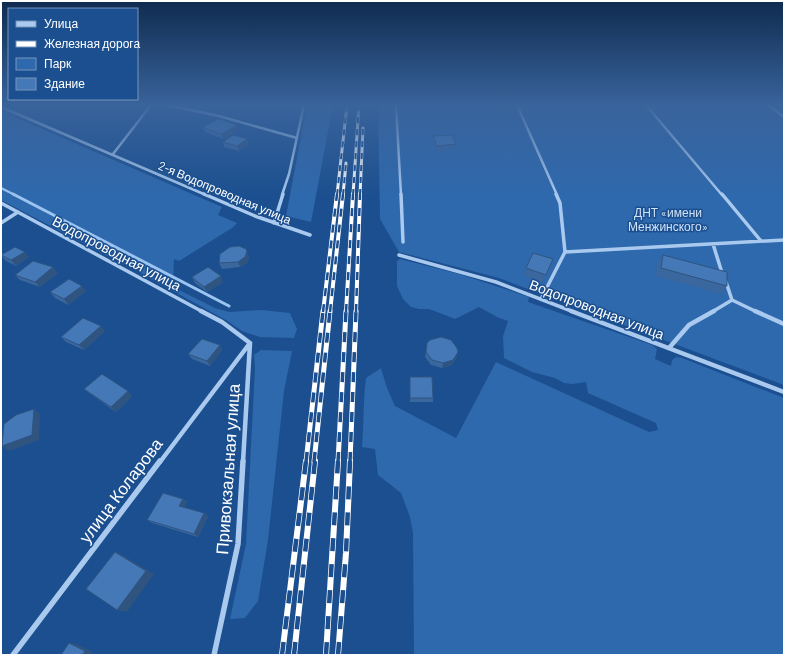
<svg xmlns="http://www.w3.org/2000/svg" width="785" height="656" font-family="Barlow,sans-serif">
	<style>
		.green { fill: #2e69ad }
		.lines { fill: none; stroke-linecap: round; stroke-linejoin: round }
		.stream-far1 { stroke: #9cc4f0; stroke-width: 2.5 }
		.stream { stroke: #9cc4f0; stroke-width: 3 }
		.minor-far3 { stroke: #a9c9ee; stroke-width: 2.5 }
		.minor-far2 { stroke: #a9c9ee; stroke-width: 3.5 }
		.minor-far1 { stroke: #a9c9ee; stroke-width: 4.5 }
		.minor { stroke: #a9c9ee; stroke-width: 5.5 }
		.rail-far3-casing { stroke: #fff; stroke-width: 3 }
		.rail-far2-casing { stroke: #fff; stroke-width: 4 }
		.rail-far1-casing { stroke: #fff; stroke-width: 5 }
		.rail-casing { stroke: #fff; stroke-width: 6 }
		.rail-far3 { stroke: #1b4f8f; stroke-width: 2; stroke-dasharray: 6; stroke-linecap: butt }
		.rail-far2 { stroke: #1b4f8f; stroke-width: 2.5; stroke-dasharray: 8; stroke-linecap: butt }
		.rail-far1 { stroke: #1b4f8f; stroke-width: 3.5; stroke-dasharray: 10; stroke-linecap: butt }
		.rail { stroke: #1b4f8f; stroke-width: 4.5; stroke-dasharray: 13; stroke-linecap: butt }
		.wall { fill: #3a679d }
		.shaded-wall { fill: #305480 }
		.building { fill: #4478b7; stroke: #305480 }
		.labels { text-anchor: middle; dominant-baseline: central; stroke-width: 3; stroke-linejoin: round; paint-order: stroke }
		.far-street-label { font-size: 12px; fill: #fff; stroke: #1b4f8f }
		.far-park-label { font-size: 12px; fill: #cfe3fa; stroke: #1b4f8f }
		.street-label { font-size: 14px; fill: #fff; stroke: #1b4f8f }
		.near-street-label { font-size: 17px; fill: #fff; stroke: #1b4f8f }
	</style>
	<rect width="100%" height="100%" fill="#1b4f8f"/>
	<!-- green -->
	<path class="green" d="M307,105h26l-22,117 -25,-6z
		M378,105h406v280l-285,-107 -100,-26 -19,-33z
		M1,111l221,96 -4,8 19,8 -5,5 -53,33 -5,-2 -1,28 42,21 14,4 33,-2 28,3 7,16 -3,9 -34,-1 -18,-6 -16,-11 -86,-47 -5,-7 -10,-1 -124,-65z
		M400,259l59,15 70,23 -1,5 124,43 5,4 -2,10 16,7 1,-6 4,-3 6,1 102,40v257h-370l-1,-122 -3,-16 -9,-24 -23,-18 -3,-26 -13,-2c2,-23 1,-46 4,-69l15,-10 6,20 8,18 61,32 40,-76 153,70 9,-2 -2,-7 -68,-30 -2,-11 -13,2 -9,-1 -9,-5 -23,-6 -28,-14 -1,-22 5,-15 -11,-4 -18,-10 -24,12 -26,-10h-10l-8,-2 -8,-8 -6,-13v-25z
		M261,350l31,1 -8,40 -16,149 -10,61 -13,17 -15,1 16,-75 9,-176 -1,-13z"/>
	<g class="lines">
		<!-- stream-far1 -->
		<path class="stream-far1" d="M1,188l14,7"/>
		<!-- stream -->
		<path class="stream" d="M13,194l216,112"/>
		<!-- minor-far3 -->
		<path class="minor-far3" d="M167,105l52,11 78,22
			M396,105l5,90
			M517,105l40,90
			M646,105l76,90
			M768,105l16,12
			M1,107l205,88
			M113,154l38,-49
			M282,195l7,-21 15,-69"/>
		<!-- minor-far2 -->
		<path class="minor-far2" d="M204,194l51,22 55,19
			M401,194l2,48
			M722,194l39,47
			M1,203l202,109
			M1,223l17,-11
			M274,223l9,-29
			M713,244l10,32
			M565,252l219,-12
			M399,255l97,27 78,30
			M726,282l6,18 25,12
			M541,299l24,-47 -5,-49 -4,-9
			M712,312l20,-12"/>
		<!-- minor-far1 -->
		<path class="minor-far1" d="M201,311l21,11 28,21 -7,119
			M571,311l213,81
			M755,311l29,13
			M669,348l20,-23 25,-14
			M160,462l90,-119"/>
		<!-- minor -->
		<path class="minor" d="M13,655l147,-194
			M214,655l24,-111 5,-83"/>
		<defs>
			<path id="rail-far3" d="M337,195l10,-90
				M343,195l3,-32
				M353,195l6,-90
				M360,195l3,-67"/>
			<path id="rail-far2" d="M323,312l14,-118
				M330,312l13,-118
				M346,312l7,-118
				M356,312l4,-118"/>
			<path id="rail-far1" d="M306,462l17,-151
				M314,462l16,-151
				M338,462l8,-151
				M350,462l6,-151"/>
			<path id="rail" d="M282,655l24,-194
				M294,655l21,-194
				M326,655l12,-194
				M338,655l8,-102 4,-92"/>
		</defs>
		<!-- rail-far3 casing -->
		<use href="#rail-far3" class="rail-far3-casing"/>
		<!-- rail-far2 casing -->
		<use href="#rail-far2" class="rail-far2-casing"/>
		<!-- rail-far1 casing -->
		<use href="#rail-far1" class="rail-far1-casing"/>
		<!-- rail casing -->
		<use href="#rail" class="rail-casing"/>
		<!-- rail-far3 -->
		<use href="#rail-far3" class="rail-far3"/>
		<!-- rail-far2 -->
		<use href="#rail-far2" class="rail-far2"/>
		<!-- rail-far1 -->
		<use href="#rail-far1" class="rail-far1"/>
		<!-- rail -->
		<use href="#rail" class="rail"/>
	</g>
	<!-- wall -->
	<path class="wall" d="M203,127l35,3 -15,9 -18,-7z
		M433,136l23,8 -1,5 -18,2 -4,-9z
		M247,139l2,5 -10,7 -15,-4 -1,-5z
		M1,255l28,2 -13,9 -10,-5z
		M663,255l64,31 -6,8 -65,-18 1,-13z
		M249,257l-2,6 -7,4 -18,2 -3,-6z
		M549,267l-6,16 -19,-7 2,-8z
		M58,273l-18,14 -20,-7 -5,-5z
		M192,277l31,5 -16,10 -12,-9z
		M86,291l-18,14 -13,-7 -5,-6z
		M105,331l-21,19 -18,-8 -5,-5z
		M427,343l30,14 -5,8 -10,3 -11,-3 -6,-8z
		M220,345l2,5 -12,16 -18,-7 -4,-5z
		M410,377l23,21v4h-23z
		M84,389l48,7 -16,16 -27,-19z
		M183,499l4,3 -3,5 20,6 4,3 -10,21 -46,-14 -5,-3z"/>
	<!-- shaded-wall -->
	<path class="shaded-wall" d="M237,125l1,5 -15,9 -2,-5z
		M247,139l2,5 -10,7 -2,-5z
		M247,251l2,6 -2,6 -7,4 -2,-5z
		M25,252l4,5 -13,9 -5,-6z
		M53,267l5,6 -18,14 -5,-5z
		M221,276l2,6 -16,10 -3,-5z
		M82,286l4,5 -18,14 -4,-6z
		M101,326l4,5 -21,19 -5,-5z
		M220,345l2,5 -12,16 -3,-5z
		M458,352l-1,5 -5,8 -10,3 1,-5z
		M128,391l4,5 -16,16 -5,-5z
		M34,409l6,5 -1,26 -30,11 -7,-5z
		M183,499l4,3 -4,7 -4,-3z
		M204,513l4,3 -10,21 -4,-3z
		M115,552l9,4 30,18 -27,38 -10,-2z
		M69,643l8,1 15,8 -2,3h-8z"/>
	<!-- building -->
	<path class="building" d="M218,119l19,6 -16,9 -18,-7z
		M233,135l14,4 -10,7 -14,-4z
		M452,135l4,9 -19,2 -4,-10z
		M239,246l7,3 1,2 -2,6 -7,5 -19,1 1,-9 10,-7z
		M15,247l10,5 -14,8 -10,-5z
		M533,253l20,6 -7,16 -20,-7z
		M663,255l64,17v14l-66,-18z
		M33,261l20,6 -18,15 -20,-7z
		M208,267l13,9 -17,11 -12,-10z
		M69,279l13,7 -18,13 -14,-7z
		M83,318l18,8 -22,19 -18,-8z
		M441,337l10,3 6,8 1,4 -5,8 -10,3 -11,-3 -6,-8 1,-9 3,-3z
		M202,339l18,6 -13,16 -19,-7z
		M102,374l26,17 -17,16 -27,-18z
		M410,377h22l1,21h-23z
		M34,409l-2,26 -30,11 2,-22 12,-9z
		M163,493l20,6 -4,7 25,7 -10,21 -47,-14z
		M115,552l31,19 -29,39 -31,-21z
		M69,643l16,8 -3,4h-21z"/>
	<!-- sky -->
	<linearGradient id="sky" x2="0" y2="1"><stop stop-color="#0f2b4f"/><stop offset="0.53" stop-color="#39639b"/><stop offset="1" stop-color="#39639b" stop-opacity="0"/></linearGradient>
	<rect width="785" height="197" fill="url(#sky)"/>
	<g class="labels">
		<!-- far-street labels -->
		<g class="far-street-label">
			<text transform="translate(225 192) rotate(23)">2-я Водопроводная улица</text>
		</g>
		<!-- far-park labels -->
		<g class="far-park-label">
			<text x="668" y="212">ДНТ «имени<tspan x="668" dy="14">Менжинского»</tspan></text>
		</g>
		<!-- street labels -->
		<g class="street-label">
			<text transform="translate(117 253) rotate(28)">Водопроводная улица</text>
			<text transform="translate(597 309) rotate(21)">Водопроводная улица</text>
		</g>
		<!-- near-street labels -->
		<g class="near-street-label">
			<text transform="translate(227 469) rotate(-86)">Привокзальная улица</text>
			<text transform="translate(120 490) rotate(-53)">улица Коларова</text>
		</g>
	</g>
	<!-- border -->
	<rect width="785" height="656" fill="none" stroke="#ffffff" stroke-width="4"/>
	<!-- legend -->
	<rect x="8" y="8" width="130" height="92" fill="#1b4f8f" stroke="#7695bc"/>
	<rect x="16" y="21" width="20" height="6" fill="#a9c9ee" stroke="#7695bc"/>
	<text x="44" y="28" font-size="12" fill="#ffffff">Улица</text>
	<rect x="16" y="41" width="20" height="6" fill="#ffffff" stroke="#7695bc"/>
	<text x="44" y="48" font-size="12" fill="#ffffff">Железная дорога</text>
	<rect x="16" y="58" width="20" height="12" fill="#2e69ad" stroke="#7695bc"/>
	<text x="44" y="68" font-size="12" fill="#ffffff">Парк</text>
	<rect x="16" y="78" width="20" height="12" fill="#4478b7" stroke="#7695bc"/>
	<text x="44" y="88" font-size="12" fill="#ffffff">Здание</text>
</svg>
